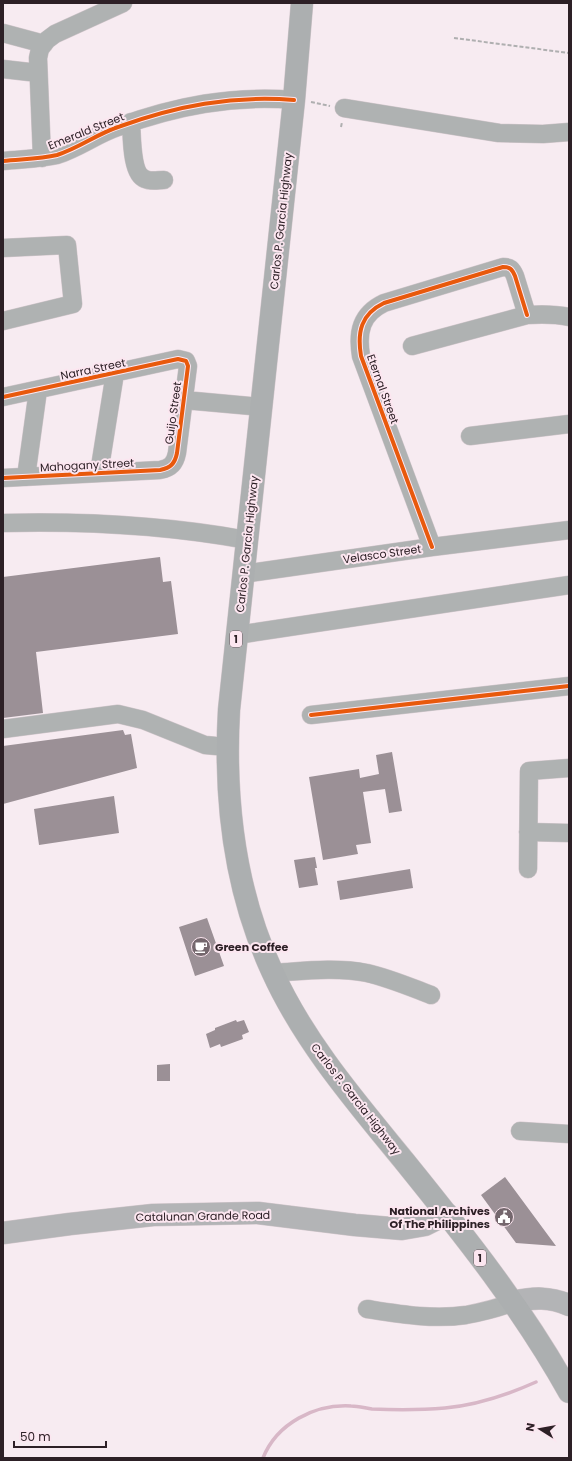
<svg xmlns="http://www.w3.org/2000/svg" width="572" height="1461" font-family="Poppins,sans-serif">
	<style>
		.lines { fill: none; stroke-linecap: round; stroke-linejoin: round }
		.stream { stroke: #d8b7c7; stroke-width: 3.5 }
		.building { fill: #9b9096 }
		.minor-casing { stroke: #d2c7cc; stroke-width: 19 }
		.major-casing { stroke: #d2c7cc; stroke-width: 23 }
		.highway-casing { stroke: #d2c7cc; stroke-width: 23 }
		.path { stroke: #afafb0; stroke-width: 2; stroke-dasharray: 4 2; stroke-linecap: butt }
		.minor { stroke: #afb2b2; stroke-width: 18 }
		.major { stroke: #b3b4b6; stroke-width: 22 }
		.highway { stroke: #acafb0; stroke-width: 22 }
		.cycleway-casing { stroke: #fce6f0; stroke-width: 6 }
		.cycleway { stroke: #e8590c; stroke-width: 4 }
		.labels { text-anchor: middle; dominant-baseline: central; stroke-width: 4; stroke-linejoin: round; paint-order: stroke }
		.shield { fill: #fce6f0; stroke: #6b5b63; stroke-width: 1 }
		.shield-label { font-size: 10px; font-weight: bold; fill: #2d2026 }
		.street-label { font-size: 11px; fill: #2d2026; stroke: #fce6f0 }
		.poi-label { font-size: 11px; font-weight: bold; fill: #2d2026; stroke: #fce6f0; text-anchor: start }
	</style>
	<rect width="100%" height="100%" fill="#f7ebf1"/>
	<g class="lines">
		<!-- stream -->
		<path class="stream" d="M263,1458c14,-35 52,-54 88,-52 7,0 14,2 21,3 24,1 50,1 73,-1 32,-3 62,-13 91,-26"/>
	</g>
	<!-- building -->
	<path class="building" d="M160,557l3,25 8,-1 7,53 -142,18 7,61 -40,5v-141z
		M123,730l2,5 6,-1 6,34 -134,36v-58z
		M392,752l10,59 -13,2 -4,-24 -22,3 8,51 -15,2 2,9 -35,6 -14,-83 50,-8 1,9 19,-4 -3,-19z
		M114,796l5,37 -80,12 -5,-36z
		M315,857l2,11h-2l3,17 -19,3 -5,-28z
		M410,869l3,19 -73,12 -3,-19z
		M207,918l17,48 -29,10 -16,-49z
		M236,1020l1,2 7,-2 5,12 -7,3 1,4 -22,8 -1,-3 -10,4 -4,-14 9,-4v-2z
		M170,1064v17h-13v-16z
		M505,1177l51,69 -40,-3 -35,-48z"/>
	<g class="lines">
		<defs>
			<path id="minor" d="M3,33l41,11
				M3,69l35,4
				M344,108l155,25 44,1 26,-2
				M131,122c1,13 0,52 14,57 6,3 13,1 19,1
				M42,158l-4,-100 2,-9 7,-9 8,-6 68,-31
				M3,161c18,-2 37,-2 54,-6 22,-7 40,-21 61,-28 58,-21 114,-32 176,-27
				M3,248l64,-3 6,59 -70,17
				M412,346l115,-31c15,-1 28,-1 42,2
				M3,397l175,-38 8,2 2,5 -11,87c-2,10 -6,15 -17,17l-157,8
				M184,400l78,7
				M470,436l99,-12
				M99,473l16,-100
				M26,477l12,-87
				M3,523c83,-2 162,2 244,17
				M432,547l-71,-191c-4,-24 0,-42 23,-53l119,-36c7,0 9,2 12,9l12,39
				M243,574l189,-27 137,-17
				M237,635l332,-50
				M311,715l258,-29
				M3,729l115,-15 25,6 62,25 22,2
				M528,832l41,1
				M528,869l1,-98 40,-3
				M272,973c32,-2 64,-6 95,0 22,5 43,14 64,22
				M520,1131l49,3
				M367,1309c32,5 66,11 99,6 16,-3 32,-7 48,-13"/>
			<path id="major" d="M3,1233l67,-9 83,-9 105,-2 97,12 47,4 23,-4 22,-11
				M514,1302c20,-5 36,-5 55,3"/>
			<path id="highway" d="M302,3l-8,97 -65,610c-5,89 5,179 43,261 32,71 84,131 133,191 59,73 118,147 164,230"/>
		</defs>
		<!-- minor casing -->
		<use href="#minor" class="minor-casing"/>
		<!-- major casing -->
		<use href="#major" class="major-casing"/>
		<!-- highway casing -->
		<use href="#highway" class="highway-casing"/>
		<!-- path -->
		<path class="path" d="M454,38l115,15
			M311,102l19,4
			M341,127l1,-5"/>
		<!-- minor -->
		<use href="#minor" class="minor"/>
		<!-- major -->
		<use href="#major" class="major"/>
		<!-- highway -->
		<use href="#highway" class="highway"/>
		<defs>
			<path id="cycleway" d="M3,161c18,-2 37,-2 54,-6 22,-7 40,-21 61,-28 58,-21 114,-32 176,-27
				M3,397l175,-38 8,2 2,5 -11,87c-2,10 -6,15 -17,17l-157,8
				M432,547l-71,-191c-4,-24 0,-42 23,-53l119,-36c7,0 9,2 12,9l12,39
				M311,715l258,-29"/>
		</defs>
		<!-- cycleway casing -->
		<use href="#cycleway" class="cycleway-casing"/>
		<!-- cycleway -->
		<use href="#cycleway" class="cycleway"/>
	</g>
	<!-- icons -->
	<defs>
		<symbol id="cafe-disc" viewBox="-11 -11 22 22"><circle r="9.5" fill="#74676d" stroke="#fce6f0"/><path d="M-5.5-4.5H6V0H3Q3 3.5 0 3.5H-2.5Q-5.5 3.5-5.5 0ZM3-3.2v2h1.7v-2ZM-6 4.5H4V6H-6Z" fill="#fff"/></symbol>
		<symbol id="civic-disc" viewBox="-11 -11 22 22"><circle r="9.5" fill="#74676d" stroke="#fce6f0"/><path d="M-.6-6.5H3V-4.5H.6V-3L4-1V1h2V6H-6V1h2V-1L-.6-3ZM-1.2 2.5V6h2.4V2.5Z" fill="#fff"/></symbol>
	</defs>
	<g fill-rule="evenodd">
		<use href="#cafe-disc" x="190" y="936" width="22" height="22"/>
		<use href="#civic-disc" x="493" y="1206" width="22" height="22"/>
	</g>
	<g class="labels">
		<!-- shield labels -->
		<g class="shield">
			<rect x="230" y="631" width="12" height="16" rx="3"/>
			<rect x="474" y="1250" width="12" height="16" rx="3"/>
		</g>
		<g class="shield-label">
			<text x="236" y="639">1</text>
			<text x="480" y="1258">1</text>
		</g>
		<!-- street labels -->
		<g class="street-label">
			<text transform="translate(86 131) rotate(-22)">Emerald Street</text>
			<text transform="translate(281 221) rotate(-84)">Carlos P. Garcia Highway</text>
			<text transform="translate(93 369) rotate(-12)">Narra Street</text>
			<text transform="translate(383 389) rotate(70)">Eternal Street</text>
			<text transform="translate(173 413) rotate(-82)">Guijo Street</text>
			<text transform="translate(87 465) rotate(-3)">Mahogany Street</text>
			<text transform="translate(247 544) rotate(-84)">Carlos P. Garcia Highway</text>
			<text transform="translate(382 554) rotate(-8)">Velasco Street</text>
			<text transform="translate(356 1099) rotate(52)">Carlos P. Garcia Highway</text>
			<text transform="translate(203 1216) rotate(-1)">Catalunan Grande Road</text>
		</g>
		<!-- poi labels -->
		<g class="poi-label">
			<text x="215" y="947">Green Coffee</text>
			<text x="490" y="1211" text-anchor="end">National Archives<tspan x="490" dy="13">Of The Philippines</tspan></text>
		</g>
	</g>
	<!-- border -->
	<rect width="572" height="1461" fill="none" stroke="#2d2026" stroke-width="8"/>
	<!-- north arrow -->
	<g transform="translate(540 1429) rotate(281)" stroke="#fce6f0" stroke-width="3" paint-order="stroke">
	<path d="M0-3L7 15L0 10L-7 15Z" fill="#2d2026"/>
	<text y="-6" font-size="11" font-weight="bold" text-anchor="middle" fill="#2d2026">N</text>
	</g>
	<!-- scale -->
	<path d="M14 1441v6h92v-6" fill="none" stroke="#2d2026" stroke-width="2"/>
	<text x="20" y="1441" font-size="12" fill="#2d2026" stroke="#fce6f0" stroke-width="3" paint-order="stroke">50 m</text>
</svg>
